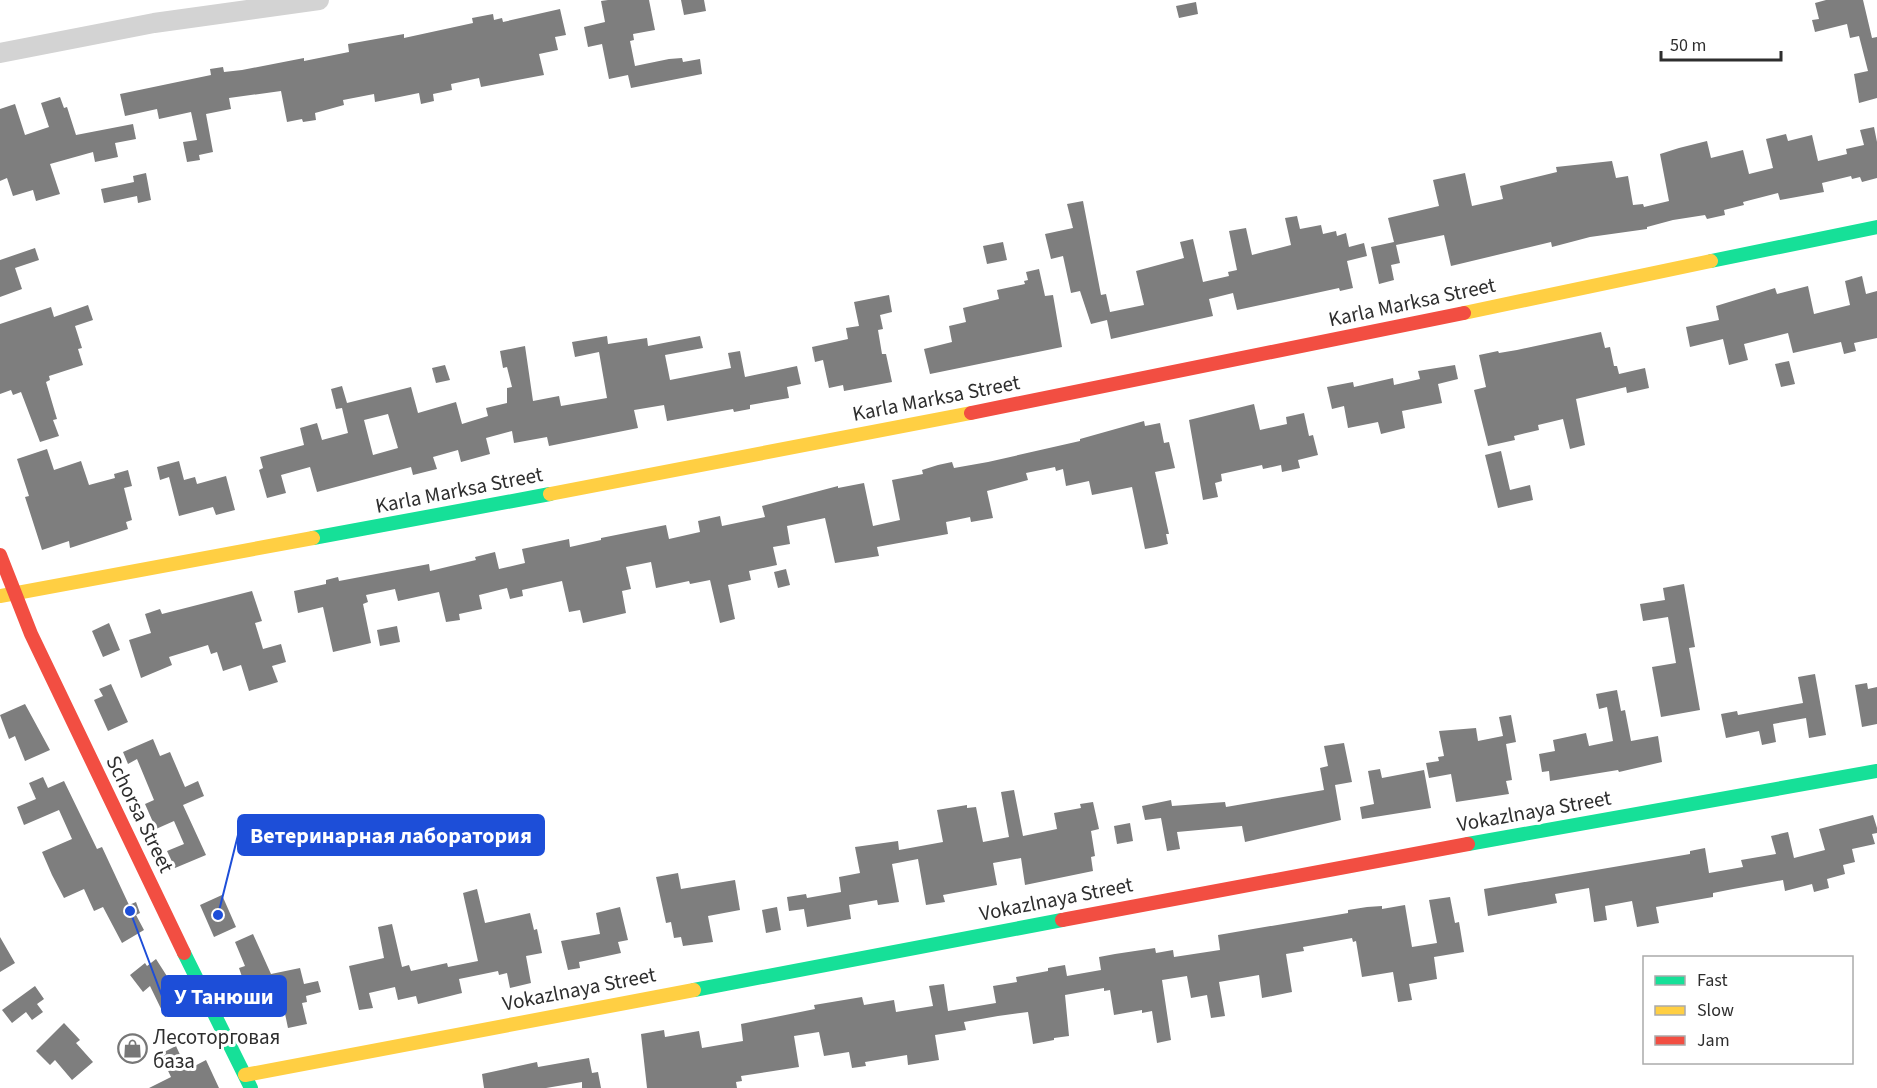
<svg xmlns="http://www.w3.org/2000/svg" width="1877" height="1088" font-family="'Source Sans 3',sans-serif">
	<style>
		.building { fill: #7e7e7e; fill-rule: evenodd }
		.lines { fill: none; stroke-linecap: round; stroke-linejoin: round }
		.street { stroke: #d3d3d3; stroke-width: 20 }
		.fast { stroke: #16e098; stroke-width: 14 }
		.slow { stroke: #ffcf43; stroke-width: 14 }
		.jam { stroke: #f24e42; stroke-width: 14 }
		.labels { text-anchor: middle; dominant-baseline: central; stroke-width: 6; stroke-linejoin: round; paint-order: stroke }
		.street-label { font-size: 21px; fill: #2e2e2e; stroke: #fff }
		.poi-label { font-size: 21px; fill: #2e2e2e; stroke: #fff; text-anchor: start }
		.leader { fill: none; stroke: #1d4ed8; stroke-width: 2 }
		.callout-dot { fill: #1d4ed8; stroke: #fff; stroke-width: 2 }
		.callout { fill: #1d4ed8; stroke: #1d4ed8; stroke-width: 2 }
		.callout-label { font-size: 22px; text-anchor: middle; font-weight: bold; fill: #fff }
	</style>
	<rect width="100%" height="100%" fill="#fff"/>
	<!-- building -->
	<path class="building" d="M608,0h41l6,30 -22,4 1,6 -4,1 5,25 34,-7 13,-1 1,4 17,-3 2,15 -71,14 -3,-13 -19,4 -7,-35 -14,3 -4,-20 21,-5 -4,-21z
		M681,0h23l2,11 -22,4z
		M1826,0h37l9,38 5,-1v61l-18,5 -5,-29 14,-3 -9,-35 -9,2 -3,-14 -32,8 -3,-12 7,-1 -4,-16z
		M1196,2l2,12 -19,4 -3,-12z
		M560,9l6,26 -11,2 3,13 -19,4 5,21 -63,12 -2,-9 -28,6 1,6 -19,4 1,7 -13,3 -2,-11 -44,9 -1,-8 -31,6 1,5 -29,8 1,7 -13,2 -1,-3 -15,3 -6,-31 -52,7 2,11 -25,5 7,38 -14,3 1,5 -13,2 -4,-20 14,-2 -6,-28 -32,7 -2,-10 -32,7 -5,-22 91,-19 -1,-6 13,-2 1,5 18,-2 62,-12v3l45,-9 -1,-8 56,-10v4l69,-15 -1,-5 21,-4 1,6 8,-2 1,4z
		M60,97l4,11 3,-1 9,28 57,-11 3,15 -21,4 3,14 -23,5 -2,-10 -43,12 10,30 -24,7 -3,-11 -20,6 -6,-18 -7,3v-72l15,-5 10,31 24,-8 -8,-24z
		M1874,127l3,15v36l-15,4 -2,-5 -8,2 -1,-3 -29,7 2,9 -44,8 -2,-7 -35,9 1,3 -20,5 1,5 -18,4 -2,-4 -32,5 -26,7v2l-57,8 -38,10 -1,-5 -100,24 -7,-31 -48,10 4,18 -9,2 3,15 -15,4 -8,-37 23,-5 -6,-24 51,-12 -6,-26 32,-7 7,33 31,-7 -3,-13 57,-14 -1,-5 56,-6 4,17 12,-2 5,29 10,-1 1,3 25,-6 -9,-47 19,-6 28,-7 4,17 32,-8 6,24 24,-6 -7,-29 20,-5 2,7 24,-6 6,26 29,-7 -1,-5 18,-4 -4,-15z
		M146,173l5,27 -13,3 -1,-7 -33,7 -3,-14 33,-7 -1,-6z
		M1083,201l18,94 5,-1 4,18 34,-7 -8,-34 48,-13 -4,-16 13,-3 10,43 26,-6 -1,-4 9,-2 -8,-39 17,-3 6,27 39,-10 -6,-27 12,-2 3,13 21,-4 2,9 13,-3 1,5 9,-3 3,14 15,-4 3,13 -20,5 6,27 -13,3 -1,-3 -102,22 -4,-17 -24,6 4,17 -102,23 -4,-19 -16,4 -11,-33 -9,2 -8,-37 -12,3 -6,-25 28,-6 -6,-24z
		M1003,242l4,18 -20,4 -4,-18z
		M35,248l4,12 -24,8 7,21 -22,8v-37z
		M1039,269l6,27 8,-1 9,52 -132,27 -6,-25 28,-7 -3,-16 17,-4 -3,-14 36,-9 -2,-9 28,-6 -1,-3 4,-1 -2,-8z
		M1862,276l4,18 11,-3v47l-23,5 2,8 -12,3 -3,-12 -48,11 -5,-20 -44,11 4,16 -19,5 -6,-26 -33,8 -4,-20 33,-7 -3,-14 59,-18 2,6 31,-8 6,28 36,-9 -5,-24z
		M889,295l3,17 -12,3 3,14 -5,1 4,24h4l6,28 -48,9 -1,-6 -14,3 -6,-28 -8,2 -3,-15 36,-8 -2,-11 13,-2 -5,-24z
		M88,305l5,15 -18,6 7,22 -4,1 5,16 -34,11 1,4 -4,2 11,37 -4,1 6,16 -19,6 -19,-50 -8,3 -2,-5 -11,4v-70l51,-17 3,10z
		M1601,332l4,16 5,-1 4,19h3l2,8 26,-6 4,20 -22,5 -1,-6 -50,12 9,46 -15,4 -7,-30 -25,6 1,5 -25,6 1,4 -27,6 -14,-56 12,-3 -7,-32 19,-4 1,2 18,-3z
		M607,336l1,8 39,-6 1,8 52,-10 3,12 -38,7 5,25 61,-12 -3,-15 12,-2 5,26 52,-11 4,18 -14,3 2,11 -39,7v4l-16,3 -1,-3 -66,12 -3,-16 -30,5 4,18 -89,18 -2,-9 -33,6 -2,-12 -26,7 4,16 -29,8 -3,-12 -25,7 4,12 -24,6 -2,-8 -94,25 -7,-25 -29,8 5,18 -19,5 -8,-28 4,-2 -3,-11 44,-12 -4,-17 17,-5 5,17 26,-7 -6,-25 -6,1 -5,-20 11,-3 5,17 64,-16 7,26 38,-11 6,22 26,-8 -2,-8 21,-5v-15l5,-1 -5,-20 -4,1 -3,-17 25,-5 8,55 26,-5 2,10 46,-8 -8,-46 -24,5 -3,-15zM388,414l10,34 -25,7 -9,-35z
		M1789,361l6,23 -14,3 -6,-23z
		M445,365l5,15 -14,3 -4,-15z
		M1455,365l3,14 -20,5 4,19 -40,8 3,17 -24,6 -3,-12 -30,6 -4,-22 -12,3 -5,-22 26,-5 1,5 39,-9 1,7 26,-6 -2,-8z
		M1254,404l6,26 27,-6 -1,-7 18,-4 5,23 4,-1 5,20 -20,5 2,8 -18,4 -1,-7 -18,4 -1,-4 -41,9 1,7 -7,2 3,14 -15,3 -14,-80z
		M1144,421l1,5 15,-3 4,20 5,-1 6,26 -20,4 14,62h-3l2,10 -12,3 -11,2 -13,-62 -40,8 -3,-14 -23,5 -3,-17 -7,2 -1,-4 -29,6 2,7 -41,11 6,27 -22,4 -1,-5 -24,5 2,12 -71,13 2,9 -44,7 -10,-45 -38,8 3,18 -17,3 4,18 -28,6 2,9 -23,5 7,34 -15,4 -10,-43 -20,4 -1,-3 -33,7 -5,-26 -25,5 5,22 -9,2 4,22 -43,10 -3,-13 -11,2 -7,-31 -40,9 1,6 -13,3 -3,-11 -28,7 3,14 -23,5 1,6 -14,2 -7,-30 -41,9 -3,-12 -29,6 2,7 -5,2 8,39 -38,9 -10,-45 -25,6 -4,-22 32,-7v-4l12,-3 1,4 90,-17 1,7 46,-11 -1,-3 20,-5 4,17 26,-6 -3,-14 47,-10 1,8 31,-7v-2l65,-13 3,14 31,-7 -2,-11 22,-5 2,10 43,-9 -3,-11 76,-20v2l26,-5 9,43 27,-6 -8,-40 31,-6 -1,-4 16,-5 14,-3 2,6 34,-6 92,-21v-2z
		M47,449l7,21 27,-9 8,24 26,-7 -1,-4 14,-4 4,16 -8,2 8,32 -6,2 2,7 -58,19 -1,-7 -27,9 -17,-53 4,-1 -12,-37z
		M1501,451l9,39 20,-5 3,15 -35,8 -13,-53z
		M179,461l5,19 11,-3 2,7 29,-8 9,34 -19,5 -3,-8 -34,9 -10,-39 -9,3 -3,-13z
		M786,569l4,16 -12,3 -4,-16z
		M1684,584l11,63 -6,1 11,62 -39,7 -9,-50 24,-4 -8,-46 -25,4 -3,-17 25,-4 -2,-12z
		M252,591l10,30 -7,2 8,26 18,-5 5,18 -14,4 6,16 -29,9 -8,-26 -18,6 -6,-19 -6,2 -3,-9 -39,12 3,8 -31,13 -12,-38 22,-7 -6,-19 15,-5 2,5z
		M109,623l11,27 -17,7 -11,-26z
		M397,626l3,16 -20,4 -3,-16z
		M1815,674l11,61 -17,3 -3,-20 -33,6 3,18 -14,3 -3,-14 -33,7 -5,-24 16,-3 1,4 65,-12 -5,-26z
		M1867,683l1,6 9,-2v37l-15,3 -7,-42z
		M111,684l17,38 -20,9 -14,-31 9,-4 -4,-7z
		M1617,690l4,21 4,-1 6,31 27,-5 4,26 -43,10 -1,-2 -68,11 -1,-10 -7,1 -3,-18 16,-3 -2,-11 33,-7 3,13 24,-5 -6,-34 -8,2 -3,-15z
		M25,704l25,46 -25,11 -10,-25 -6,3 -9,-24z
		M1511,715l5,27 -10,2 6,36 -6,1 3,13 -53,8 -5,-28 -22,4 -3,-15 13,-2 -1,-4 6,-1 -5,-25 37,-3 2,13 25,-5 -4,-19z
		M153,739l7,17 10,-4 15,35 13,-6 6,15 -21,9 23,50 -31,13 -8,-17 17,-7 -10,-23 -18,8 -11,-25 9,-4 -17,-41 -9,5 -5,-12z
		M1344,743l8,39 -17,3 6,35 -96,22 -3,-16 -65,6 3,17 -13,2 -6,-33 -16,2 -3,-14 29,-6 1,6 53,-4 1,5 98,-17 -4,-22 8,-2 -4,-20z
		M1380,769l2,9 42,-8 7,38 -69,11 -2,-12 14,-3 -6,-33z
		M43,777l5,11 16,-7 33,68 5,-2 27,58 7,-3 4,11 -4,2 8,15 -22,13 -19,-36 -9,4 -10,-22 -20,9 -12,-23 -10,-23 30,-13 -13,-29 -35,15 -7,-18 19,-8 -7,-16z
		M1014,790l9,46 34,-7 -3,-16 27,-5 -1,-4 13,-2 6,27 -8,2 4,25 -4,1 2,14 -68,14 -4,-27 -28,5 4,22 -54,10 2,7 -19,3 -8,-46 -26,5 7,38 -21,3 -1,-5 -28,5 2,14 -44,8 -3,-18 -15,2 -2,-14 19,-3 1,4 34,-6 -2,-15 21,-4 -5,-26 43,-6 1,9 44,-8 -6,-32 30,-5v3l9,-1 7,35 26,-5 -8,-45z
		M1873,815l4,13v5l-5,1 3,10 -23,5 3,13 -12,3 2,9 -18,5 2,9 -15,4 -2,-8 -27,7 -2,-11 -50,9 -20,4v4l-57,10 3,16 -22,4 -5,-26 -27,5 2,14 -13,2 -5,-34 -34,6 2,9 -69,13 -4,-27 206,-35v-3l15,-3 4,25 34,-6 -2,-7 35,-6 -5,-18 17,-4 6,26 31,-8 -6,-21z
		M1130,823l3,18 -16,3 -3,-18z
		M678,873l3,16 54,-9 5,30 -32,6 5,26 -30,4 -2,-9 -7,1 -3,-16 -5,1 -10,-46z
		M477,889l8,34 45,-10 4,17 3,-1 5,24 -16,3 5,27 -21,5 -3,-15 -8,2 -1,-4 -39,8 3,14 -44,11 -2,-8 -18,4 -3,-13 -26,6 4,15 -14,2 -10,-44 35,-8 -6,-31 14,-3 10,43 7,-2 2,6 36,-8 1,4 30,-6 -15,-68z
		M222,895l14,32 -22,10 -14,-32z
		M1450,897l5,26 4,-1 5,30 -30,5 3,22 -28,5 3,16 -14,2 -5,-30 -31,5 -6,-36 -3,1 -1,-4 -49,9 1,4 -18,3 6,38 -30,6 -3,-23 -40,7 6,34 -14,2 -4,-23 -16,3 -4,-22 -25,4 9,60 -14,3 -5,-32 -10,2v-3l-28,5 -4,-25 -6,1v-3l-39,7 4,41 -15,2v2l-21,4 -5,-32 -30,4 -34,6 2,8 -31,5 4,25 -31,5 -1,-10 -42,7 1,4 -14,2 -3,-16 -25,4 -5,-24 -25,4 5,31 -58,9 1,5 -6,1 1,6h-90l-6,-54 23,-4 1,7 34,-6 3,17 41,-7 -2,-17 74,-15 -1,-4 48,-8 2,8 30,-5 2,12 37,-6 -4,-20 15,-2 4,27 48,-8 -3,-17 24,-4 -1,-5 32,-6v-3l17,-3 2,11 34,-6 -2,-13 16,-3 40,-6 1,5 17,-3 1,7 46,-7 -2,-15 130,-22v-3l19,-3 15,-1v3l23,-4 7,42 25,-4 -8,-43z
		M620,907l8,33 -10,2 3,11 -42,9 1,6 -12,2 -7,-29 39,-7 -4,-21z
		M777,907l4,23 -15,3 -4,-23z
		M253,934l18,40 29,-6 4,16 14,-3 3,11 -15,4 1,6 -5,1 5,21 -19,4 -8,-38 -29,13 -12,-35 6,-2 -10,-24z
		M0,937l15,26 -15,9z
		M156,959l30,47 -21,11 -15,-31 -7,6 -13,-17 15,-12 2,3z
		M35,986l9,13 -7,5 6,8 -11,8 -6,-8 -14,11 -10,-13z
		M64,1023l16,17 -4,3 17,19 -21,18 -17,-20 -5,5 -14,-14z
		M176,1046l11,24 19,-10 13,28h-70l22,-11 -11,-23z
		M589,1058l3,15 6,-1 3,16h-19v-6l-36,6h-62l-2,-14 55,-12 1,5z"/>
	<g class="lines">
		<!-- street -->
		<path class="street" d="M0,53l154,-30 165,-23"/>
		<!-- fast -->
		<path class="fast" d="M1711,261l166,-34
			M313,538l237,-44
			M1468,844l409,-73
			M184,953l67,135
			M694,990l368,-70"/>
		<!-- slow -->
		<path class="slow" d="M1464,313l247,-52
			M550,494l421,-81
			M0,596l313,-58
			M245,1075l449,-85"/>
		<!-- jam -->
		<path class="jam" d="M971,413l493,-100
			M0,555l31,79 153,319
			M1062,920l406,-76"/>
	</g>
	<!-- icons -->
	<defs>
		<symbol id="shop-ring" viewBox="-11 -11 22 22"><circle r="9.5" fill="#fff" stroke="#777" stroke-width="1.5"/><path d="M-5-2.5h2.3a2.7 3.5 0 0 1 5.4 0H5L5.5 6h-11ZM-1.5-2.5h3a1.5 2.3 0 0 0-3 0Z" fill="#777"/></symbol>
	</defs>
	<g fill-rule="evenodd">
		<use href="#shop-ring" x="116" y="1032" width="33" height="33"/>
	</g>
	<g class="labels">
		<!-- street labels -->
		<g class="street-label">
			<text transform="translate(1412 302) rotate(-12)">Karla Marksa Street</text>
			<text transform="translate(936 398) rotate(-11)">Karla Marksa Street</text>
			<text transform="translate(459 490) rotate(-11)">Karla Marksa Street</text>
			<text transform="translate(1534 811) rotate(-10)">Vokazlnaya Street</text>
			<text transform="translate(140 814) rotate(64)">Schorsa Street</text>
			<text transform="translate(1056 899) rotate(-11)">Vokazlnaya Street</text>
			<text transform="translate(579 989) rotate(-11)">Vokazlnaya Street</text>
		</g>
		<!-- poi labels -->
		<g class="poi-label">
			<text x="153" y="1037">Лесоторговая<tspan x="153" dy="24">база</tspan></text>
		</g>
	</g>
	<!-- callouts -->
	<path class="leader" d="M218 915L238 835M130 911L162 996"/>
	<g class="callout-dot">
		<circle cx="218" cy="915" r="6"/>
		<circle cx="130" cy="911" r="6"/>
	</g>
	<g class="callout">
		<rect x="238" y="815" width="306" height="40" rx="6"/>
		<rect x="162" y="976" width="124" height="40" rx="6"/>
	</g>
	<g class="callout-label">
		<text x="391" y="843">Ветеринарная лаборатория</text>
		<text x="224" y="1004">У Танюши</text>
	</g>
	<!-- legend -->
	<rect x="1643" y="956" width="210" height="108" fill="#ffffff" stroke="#ababab" stroke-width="1.5"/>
	<rect x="1655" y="976" width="30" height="9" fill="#16e098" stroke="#ababab" stroke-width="1.5"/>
	<text x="1697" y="986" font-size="18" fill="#2e2e2e">Fast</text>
	<rect x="1655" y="1006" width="30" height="9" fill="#ffcf43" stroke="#ababab" stroke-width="1.5"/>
	<text x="1697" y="1016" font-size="18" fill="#2e2e2e">Slow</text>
	<rect x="1655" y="1036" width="30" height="9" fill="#f24e42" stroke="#ababab" stroke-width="1.5"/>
	<text x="1697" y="1046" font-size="18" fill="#2e2e2e">Jam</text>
	<!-- scale -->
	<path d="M1661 51v9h120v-9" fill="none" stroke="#2e2e2e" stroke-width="3"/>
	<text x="1670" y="51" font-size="18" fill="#2e2e2e" stroke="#ffffff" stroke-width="4.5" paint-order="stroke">50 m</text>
</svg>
